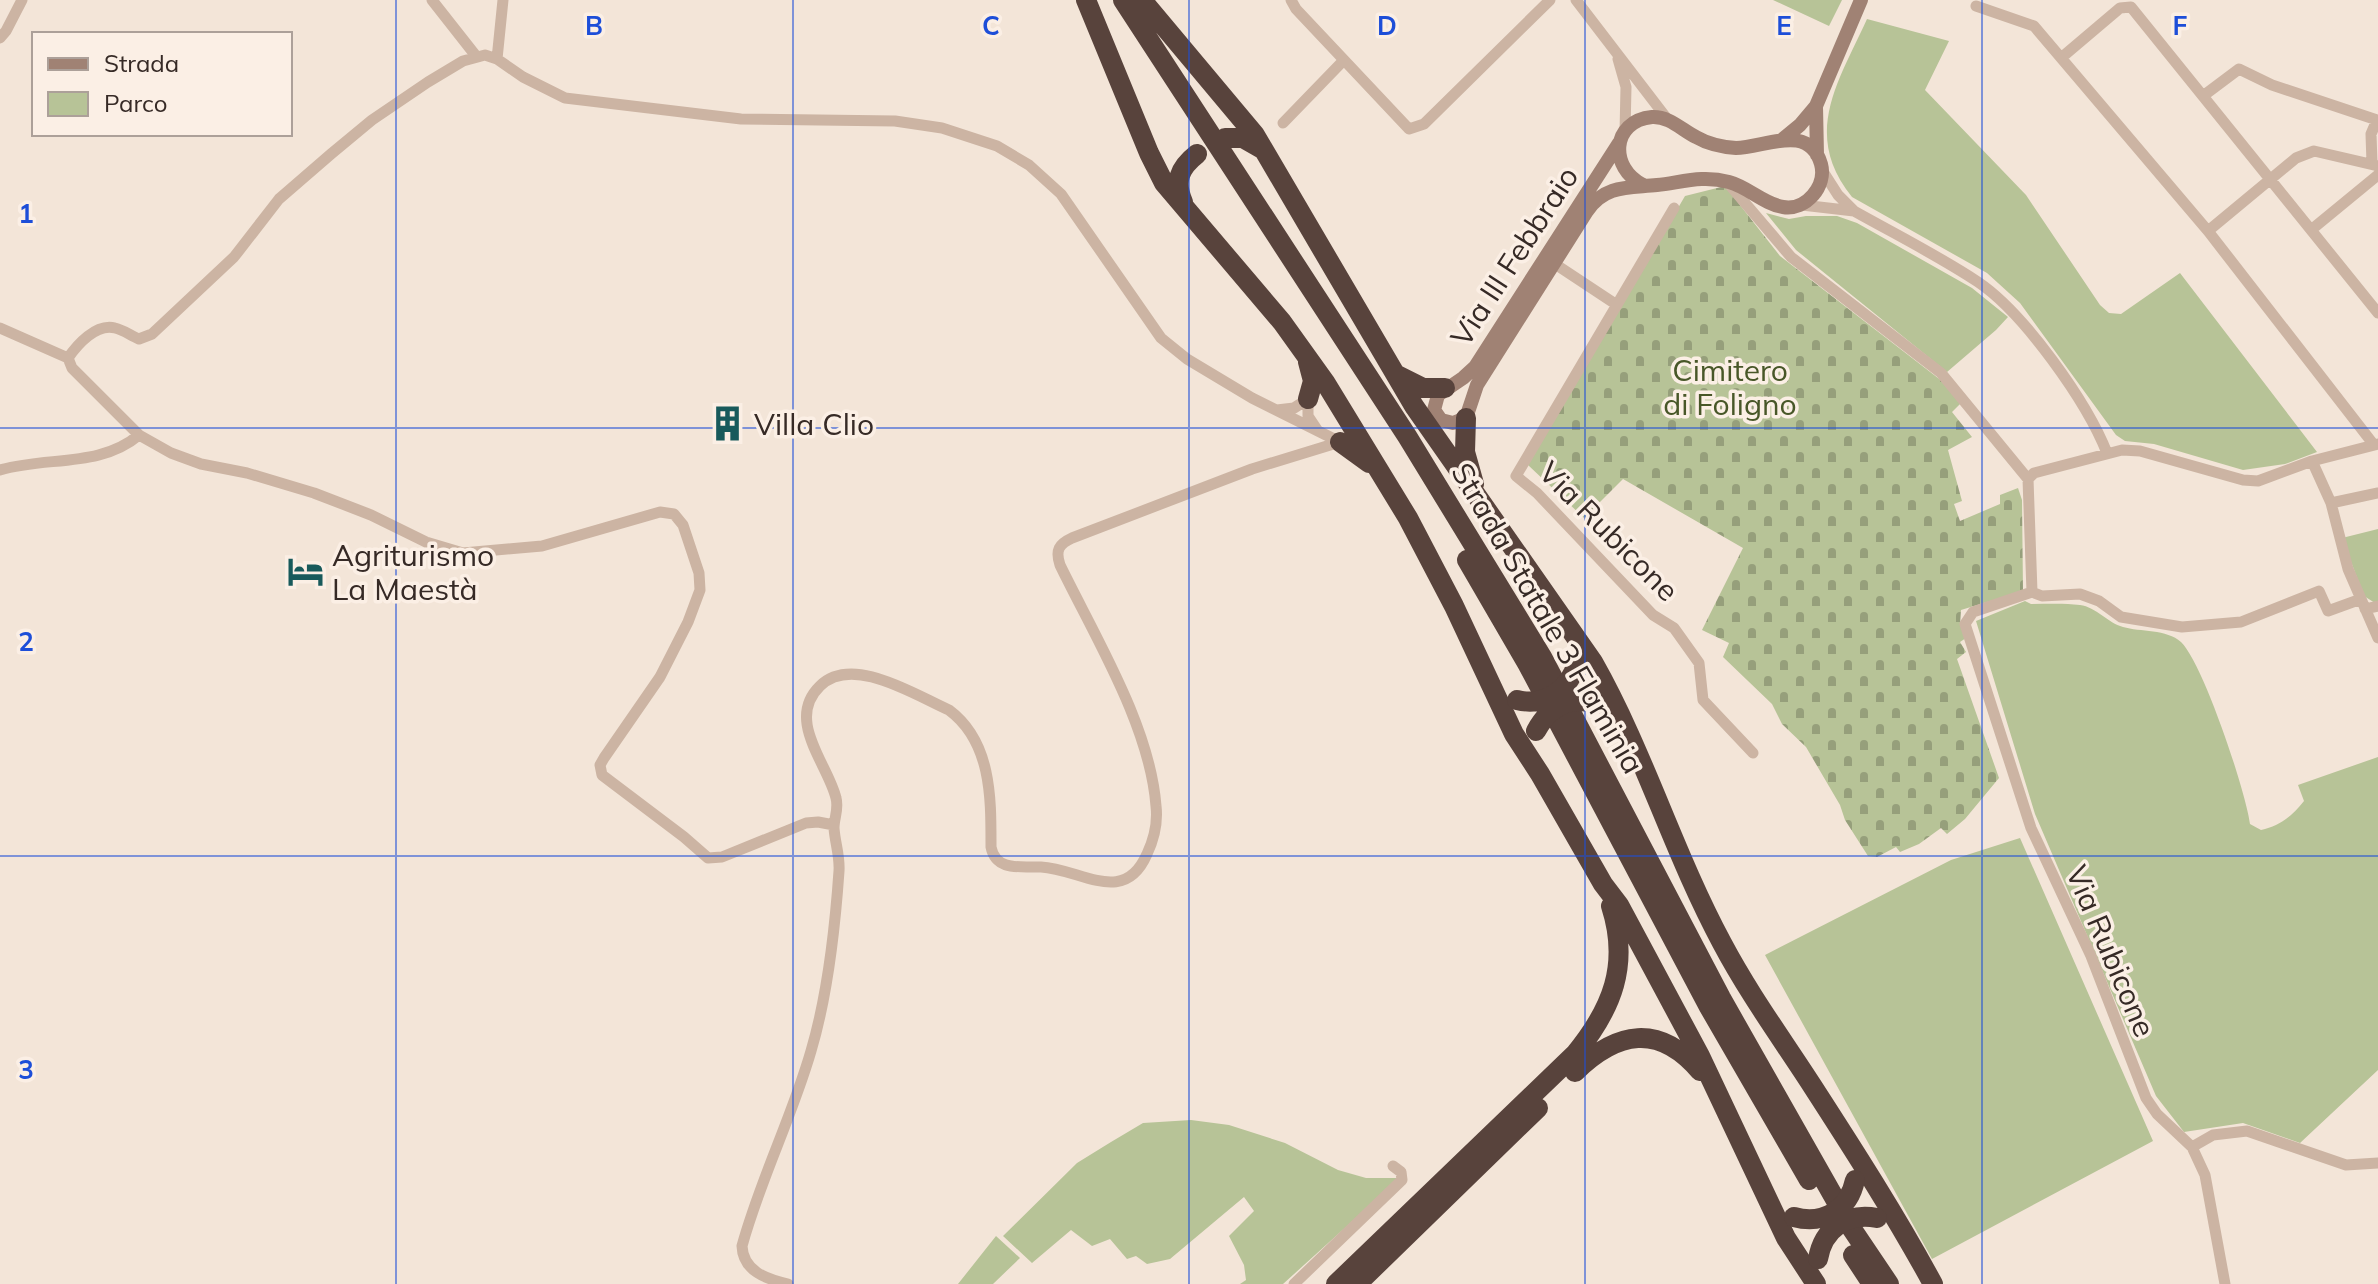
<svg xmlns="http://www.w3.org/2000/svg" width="2378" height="1284" font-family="Mulish,sans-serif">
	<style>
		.green { fill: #b7c397 }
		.cemetery { fill: url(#cemetery-stones) }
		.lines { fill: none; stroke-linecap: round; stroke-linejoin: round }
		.street { stroke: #ccb4a3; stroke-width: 11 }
		.secondary { stroke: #a08274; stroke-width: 14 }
		.highway { stroke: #58433c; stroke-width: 20 }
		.highway-bridge { stroke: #58433c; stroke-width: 20 }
		.grid { fill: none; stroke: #1d4ed8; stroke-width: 2; stroke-opacity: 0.55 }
		.labels { text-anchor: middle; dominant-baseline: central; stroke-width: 7; stroke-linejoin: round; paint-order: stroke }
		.street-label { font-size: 30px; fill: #362a26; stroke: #fbefe5 }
		.park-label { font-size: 30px; fill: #485728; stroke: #fbefe5 }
		.poi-label { font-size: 30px; fill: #362a26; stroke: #fbefe5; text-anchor: start }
		.grid-label { font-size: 26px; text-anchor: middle; font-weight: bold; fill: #1d4ed8; stroke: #fbefe5; stroke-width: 7; stroke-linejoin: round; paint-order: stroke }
	</style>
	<defs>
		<pattern id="cemetery-stones" width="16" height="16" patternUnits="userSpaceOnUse" patternTransform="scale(2)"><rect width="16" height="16" fill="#b7c397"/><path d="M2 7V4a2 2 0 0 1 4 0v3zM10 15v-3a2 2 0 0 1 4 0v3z" fill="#969f7b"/></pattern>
	</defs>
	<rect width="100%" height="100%" fill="#f3e5d8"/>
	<!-- green -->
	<path class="green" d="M1773,0h69l-13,26z
		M1867,19l82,22 -24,49 101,105 74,110 9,8 12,1 59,-41 137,179 -32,12 -42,6 -89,-26 -29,-3 -9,-6 -96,-132 -33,-30 -135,-76c-51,-63 -13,-116 15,-178z
		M1766,213l23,6 17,-3h31l20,7 115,65 36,29 -12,13 -49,42 -151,-122z
		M2378,529v73l-3,1 -11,-7 -22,-58z
		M2025,601l6,3c16,0 33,-1 49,1 16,2 28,18 43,22 17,5 44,2 58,15 22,21 65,150 69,182l11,6c20,-5 31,-14 43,-29l-6,-16 80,-28v313l-78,73 -57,-20 -59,9 -28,-36 -121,-282 -59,-193z
		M2020,838l133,303 -221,118 -167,-304 186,-95z
		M1191,1120l38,5 56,18 53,27 28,8h34l-117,106h-43l6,-4 -2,-15 -15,-29 25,-25 -10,-14 -74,62 -23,5 -11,-8 -9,3 -17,-20 -18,7 -21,-16 -39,33 -29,-27 74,-73 34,-21 32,-19z
		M996,1236l24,22 -27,26h-35z"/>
	<!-- cemetery -->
	<path class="cemetery" d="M1725,186l55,70 167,129 15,17 -10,10 20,25 -24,13 14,51 -8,3 6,17 40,-17v-9l18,-7 4,12 1,91 -62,19 -1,15 6,13 -6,4 6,10 -9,7 42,119 -34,41 -18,15 -6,-6 -22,16 -19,8 -4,-5 -19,10 -9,-1 -23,-36 -5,-15 -34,-58 -24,-23 -10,-20 -49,-47 6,-14 -27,-13 41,-82 -120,-69 -39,39 -56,-53 157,-269z"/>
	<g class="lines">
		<!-- street -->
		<path class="street" d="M432,0l44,56
			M1291,0l5,9 113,120 15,-5 126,-124
			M1576,0l92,120
			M1976,6l58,20 174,205 166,214
			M0,38l6,-7 16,-31
			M2061,58l59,-50 11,-1 247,306
			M497,59l6,-59
			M1618,59l8,28 -1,45
			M2203,96l36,-27 33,16 105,35 -6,14 1,29
			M1283,123l61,-63
			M1822,170l16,25 16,16c41,23 85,45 124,71 46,31 109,120 129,171
			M1728,183l63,74 150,116 87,106
			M1802,205l52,6
			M1674,208l-158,268 21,17 116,122 21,13 25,35 4,37 50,53
			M2311,230l67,-55
			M2208,231l88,-73 18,-7 64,15
			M1555,264l62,41
			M0,328l68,30
			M68,358c9,-13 28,-35 47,-30 9,2 16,8 24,11l13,-5 82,-77 45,-58 52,-45 41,-34 56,-38 35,-21 22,-6 12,4 26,18 42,21 176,21 154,2 47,7 55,18 32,19 32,29 100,144 26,21 65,39 88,44
			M68,358l4,10 67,67
			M1308,399v17l10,15
			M1277,410l17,-2 14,-9
			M2312,461l19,42 17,66 30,69
			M0,470c47,-14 100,-2 139,-35l32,18 30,11 46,9 67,20 57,22 55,27 37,11 79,-7 118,-34 14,2 9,11 16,48 1,17 -12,32 -28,55 -56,81 -4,7 2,10 82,62 24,21 14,-1 84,-34 12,-1 16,3
			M2331,503l47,-10
			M2032,592l10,4 38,-2 19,7 22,16 61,10 59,-5 78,-31 9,20 33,-12
			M2365,609l13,-3
			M2192,1147l21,-12 34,-4 99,34 32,-2
			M788,1284c-22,-5 -45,-13 -46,-38 18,-66 50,-129 69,-195 17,-57 24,-122 28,-180 1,-15 -4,-28 -5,-43 0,-10 5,-19 2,-30 -8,-34 -51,-78 -16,-112 32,-32 95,9 129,24 43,32 42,89 42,137 5,25 30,19 50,20 40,2 83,40 106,-13 7,-15 11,-31 9,-48 -6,-80 -61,-169 -96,-241 -5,-15 -1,-21 12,-27l180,-69 88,-27
			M1294,1284l108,-104 -1,-8 -8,-6
			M2225,1284l-20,-109 -13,-28 -35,-33 -11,-16 -55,-142 -60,-128 -66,-204 8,-12 59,-20 -4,-113 6,-6 88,-23 18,1 103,29 15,1 54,-20 66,-17"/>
		<!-- secondary -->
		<path class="secondary" d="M1816,107l1,48
			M1783,139l17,-14 16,-19 45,-106
			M1619,143l-144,224 -12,11 -25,17 -4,15 7,10 12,3 13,-5 11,-33 110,-174c18,-27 43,-23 70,-26 26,-3 46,-10 72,-3 19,5 35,22 54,25 23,4 44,-21 38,-43 -12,-42 -57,-16 -85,-16 -14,-1 -28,-4 -40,-11 -14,-7 -27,-21 -44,-20 -41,4 -43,51 -9,68"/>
		<!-- highway -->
		<path class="highway" d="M1086,0l63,153 15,30 118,139 43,60 83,136 46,88 60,128 26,40 63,110 16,21 81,151 86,182 30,46
			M1123,0l284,436 135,221 179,341 131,231 37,55
			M1142,0l113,135 159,271 179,256c51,90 80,190 129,281 27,51 60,96 91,144 42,65 83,129 120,197
			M1225,138h18l21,12
			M1183,202c-9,-20 -4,-34 14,-48
			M1397,375l26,13h22
			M1308,399l5,-18 -5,-19
			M1466,418l-1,34 9,32
			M1340,442l29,21
			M1467,560l61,105 181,342 100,173
			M1575,1072c42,-41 84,-49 125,-1
			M1853,1255l19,29
			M1336,1284l239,-230c37,-45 55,-89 36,-148
			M1357,1284l181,-176"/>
		<!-- highway-bridge -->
		<path class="highway-bridge" d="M1517,700c28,7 52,-10 60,-37
			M1536,731c13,-24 34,-36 61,-27
			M1794,1217c29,8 55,-7 61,-37
			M1818,1259c5,-30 29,-47 59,-41"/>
	</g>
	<!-- grid -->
	<path class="grid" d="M396,0v1284M793,0v1284M1189,0v1284M1585,0v1284M1982,0v1284M0,428h2378M0,856h2378"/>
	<!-- icons -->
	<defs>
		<symbol id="building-bare" viewBox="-9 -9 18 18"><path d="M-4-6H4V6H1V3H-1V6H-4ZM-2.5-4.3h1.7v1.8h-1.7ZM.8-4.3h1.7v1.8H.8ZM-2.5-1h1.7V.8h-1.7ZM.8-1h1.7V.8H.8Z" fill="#185a5b" stroke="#fbefe5" stroke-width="2.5" paint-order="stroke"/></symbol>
		<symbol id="hotel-bare" viewBox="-9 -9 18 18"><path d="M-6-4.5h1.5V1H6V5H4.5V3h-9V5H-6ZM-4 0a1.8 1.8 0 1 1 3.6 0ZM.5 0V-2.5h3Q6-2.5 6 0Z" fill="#185a5b" stroke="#fbefe5" stroke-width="2.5" paint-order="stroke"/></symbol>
	</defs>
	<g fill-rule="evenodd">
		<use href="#building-bare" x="702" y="398" width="51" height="51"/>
		<use href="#hotel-bare" x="280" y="546" width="51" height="51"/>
	</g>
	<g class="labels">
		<!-- street labels -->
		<g class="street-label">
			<text transform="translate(1514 256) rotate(-57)">Via III Febbraio</text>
			<text transform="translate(1609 531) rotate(45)">Via Rubicone</text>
			<text transform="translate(1548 618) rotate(60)">Strada Statale 3 Flaminia</text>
			<text transform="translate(2111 951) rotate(67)">Via Rubicone</text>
		</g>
		<!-- park labels -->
		<g class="park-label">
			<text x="1730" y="370">Cimitero<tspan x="1730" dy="34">di Foligno</tspan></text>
		</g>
		<!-- poi labels -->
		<g class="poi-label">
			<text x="754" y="424">Villa Clio</text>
			<text x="332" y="555">Agriturismo<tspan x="332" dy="34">La Maestà</tspan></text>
		</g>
	</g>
	<g class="grid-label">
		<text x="594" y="35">B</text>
		<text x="991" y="35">C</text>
		<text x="1387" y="35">D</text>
		<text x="1784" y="35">E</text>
		<text x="2180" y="35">F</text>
		<text x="26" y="223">1</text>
		<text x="26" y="651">2</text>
		<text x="26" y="1079">3</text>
	</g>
	<!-- legend -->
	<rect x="32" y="32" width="260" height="104" fill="#fbefe5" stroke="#aca099" stroke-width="2"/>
	<rect x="48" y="58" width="40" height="12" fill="#a08274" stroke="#aca099" stroke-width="2"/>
	<text x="104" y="72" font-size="24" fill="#362a26">Strada</text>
	<rect x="48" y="92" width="40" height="24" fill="#b7c397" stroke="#aca099" stroke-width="2"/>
	<text x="104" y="112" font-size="24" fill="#362a26">Parco</text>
</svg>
